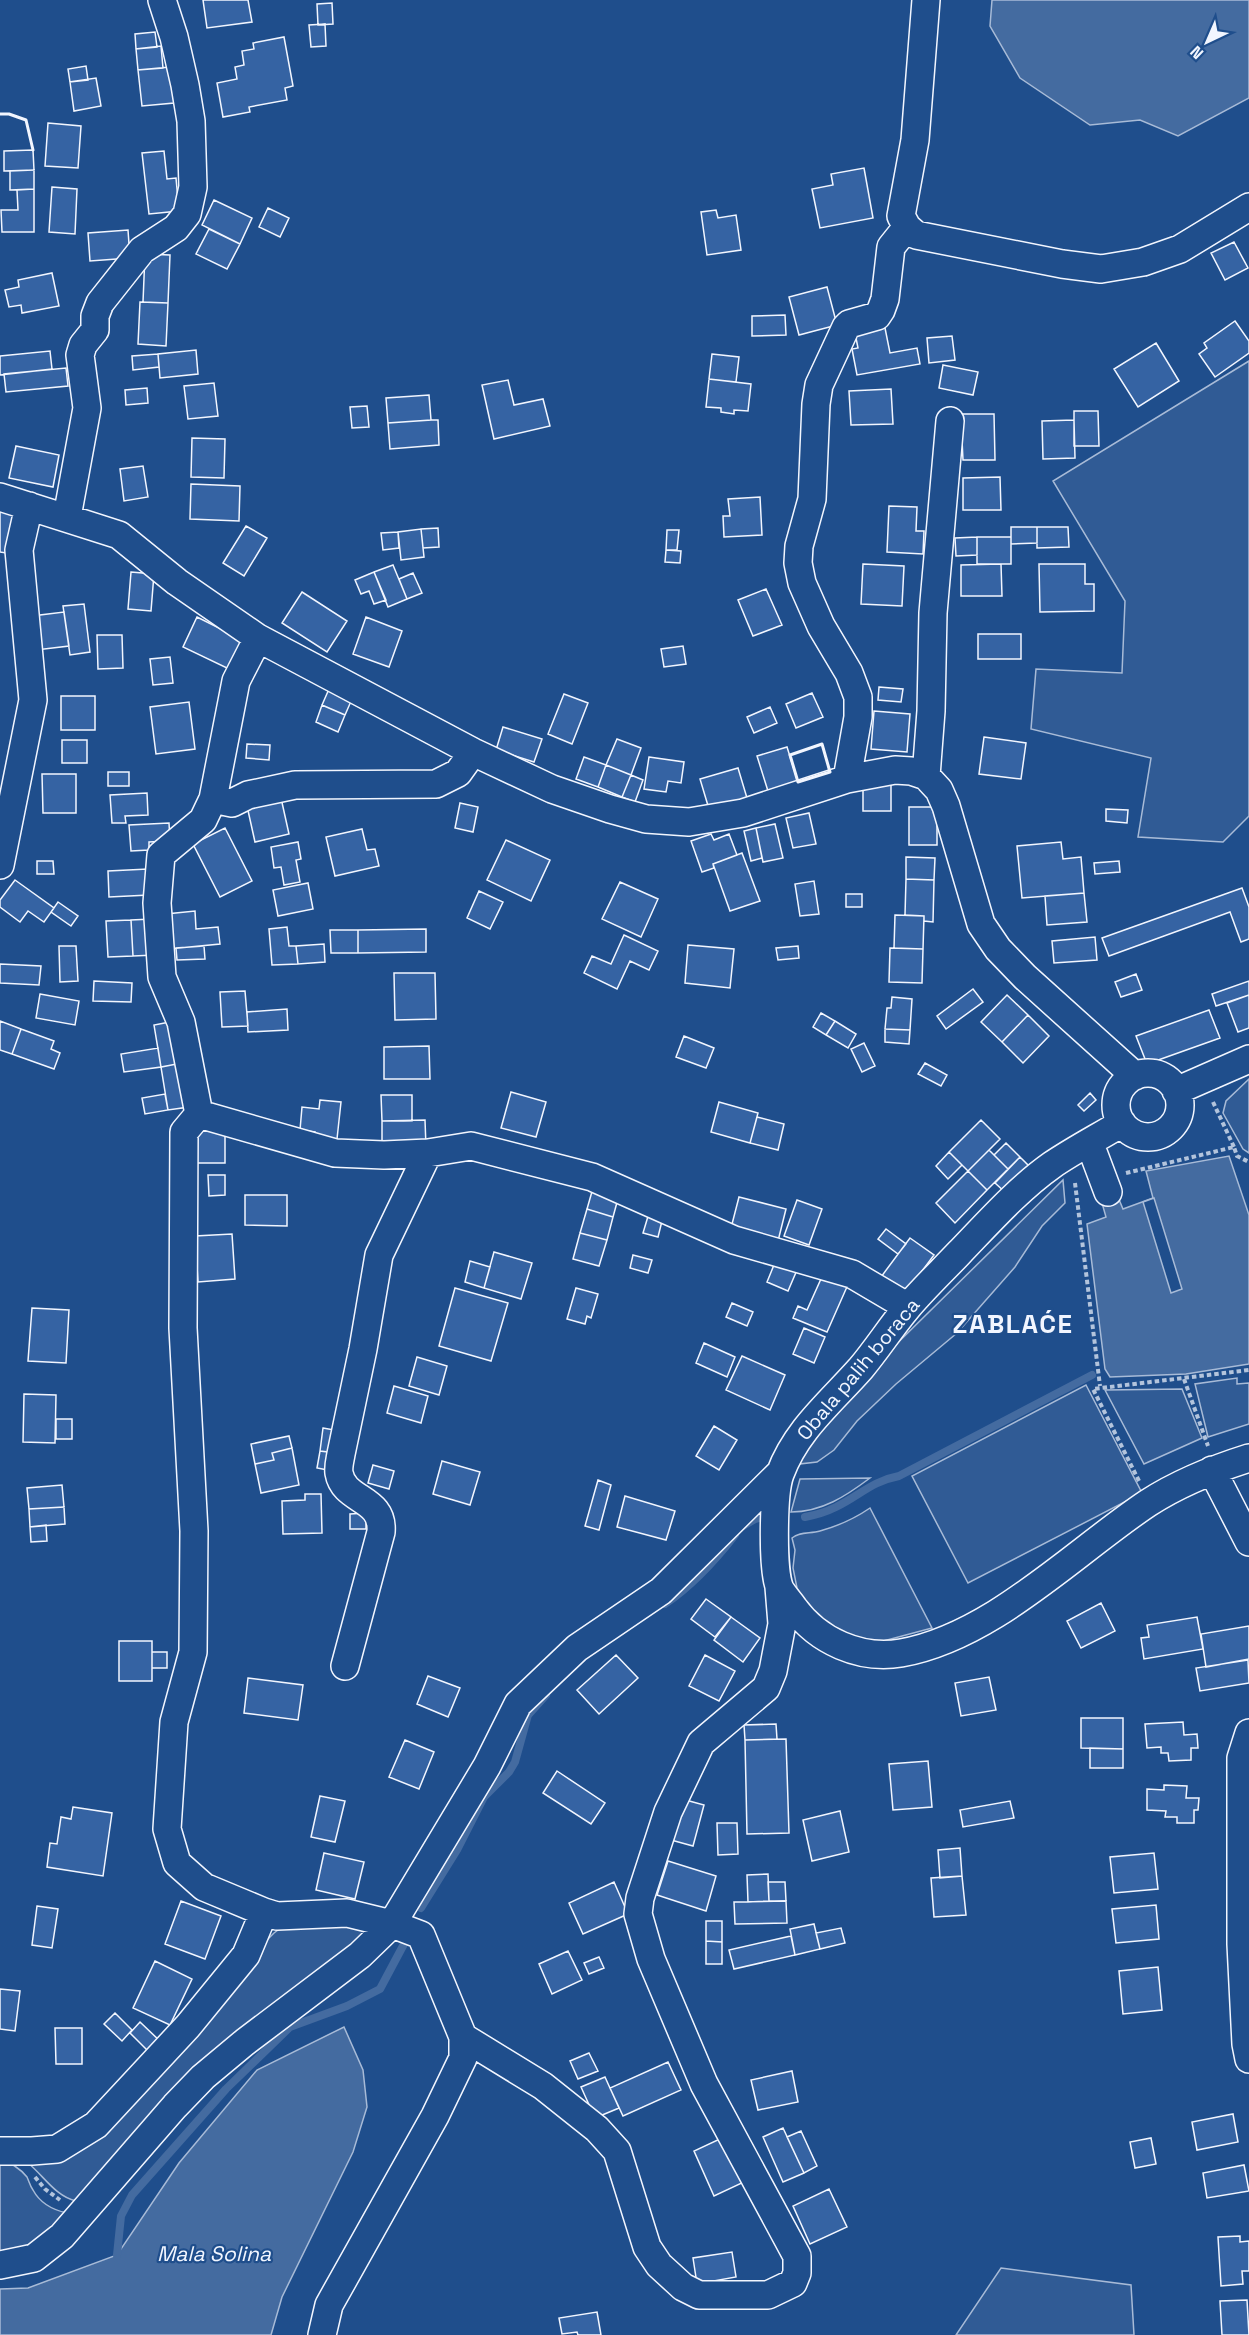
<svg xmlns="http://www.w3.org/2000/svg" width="1249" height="2335" font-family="'Space Grotesk',sans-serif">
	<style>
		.green { fill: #305b95; stroke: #a8bbd7; stroke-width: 1.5 }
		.water { fill: #446ba0; stroke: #a8bbd7; stroke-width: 1.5 }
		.pier { fill: #1f4e8c; stroke: #a8bbd7; stroke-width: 1.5 }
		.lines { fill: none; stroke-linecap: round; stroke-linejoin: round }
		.stream { stroke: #446ba0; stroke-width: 8 }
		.building { fill: #3563a3; stroke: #f2f6ff; stroke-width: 1.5 }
		.minor-casing { stroke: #f2f6ff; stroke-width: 30 }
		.path { stroke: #b3c4dc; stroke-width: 4; stroke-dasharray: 4.5 3; stroke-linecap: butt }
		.minor { stroke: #1f4e8c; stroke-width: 27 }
		.wall { stroke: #f2f6ff; stroke-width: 3 }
		.labels { text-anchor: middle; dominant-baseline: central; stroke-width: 4.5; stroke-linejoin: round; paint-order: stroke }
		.street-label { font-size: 20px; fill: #f2f6ff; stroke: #1f4e8c }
		.water-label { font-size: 21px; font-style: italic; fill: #f2f6ff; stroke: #1f4e8c }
		.district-label { font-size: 26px; font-weight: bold; letter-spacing: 1.5px; fill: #f2f6ff; stroke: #1f4e8c }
	</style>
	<rect width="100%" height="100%" fill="#1f4e8c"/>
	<!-- green -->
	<path class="green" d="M1249,361v455l-26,26 -85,-5 13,-79 -120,-29 5,-60 86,4 3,-72 -72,-120z
		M1249,1079v74l-6,-4 -20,-36 3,-12z
		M1063,1180l2,23 -23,23 -27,41 -58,66 -61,51 -39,37 -23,29 -17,12 -18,2 6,-16 58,-71z
		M1237,1378v6l12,-1v41l-41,13 -13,-53z
		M1086,1385l56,108 -174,90 -56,-107z
		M1182,1389l20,49 -58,26 -39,-74z
		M870,1478c-24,18 -48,34 -79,34l9,-33z
		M870,1508l62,120 -56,15 -39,-9 -33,-33 -7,-13 -4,-20 2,-18 -3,-12c8,-7 18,-4 28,-7 18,-5 34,-12 50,-23z
		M297,1924l63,4 4,2 1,4 -289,267c-21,-5 -32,-25 -48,-38l18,-3 228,-227 8,-6z
		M0,2158c10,5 20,10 27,19 2,4 3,9 6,13 7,13 20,20 34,23l-38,36 -29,4z
		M1001,2268l130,17 3,50h-178z"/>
	<!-- water -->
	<path class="water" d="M992,0h257v98l-71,38 -38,-16 -50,5 -70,-47 -30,-52z
		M1229,1156l20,59v149l-63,10 -76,3 -5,-8 -18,-145 19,-7 -6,-21 15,-6 8,19 30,-11 -7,-27z
		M344,2027l19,43 4,37 -14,45 -71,145 -11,38h-271v-46l28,-1 89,-33 62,-92 78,-93z"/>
	<!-- pier -->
	<path class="pier" d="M1154,1198l28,91 -11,4 -28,-91z"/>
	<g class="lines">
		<!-- stream -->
		<path class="stream" d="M805,1517c11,-2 21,-5 31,-10 23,-11 36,-26 63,-31l193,-101
			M743,1526l12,-7 12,-3
			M665,1604c28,-19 49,-42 70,-69
			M421,1908l36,-58 27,-53 25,-25 6,-10 13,-47 18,-20
			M117,2255l4,-39 11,-21 94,-106 64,-62 57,-21 33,-17 24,-45"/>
	</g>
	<!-- building -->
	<path class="building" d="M203,0h45l4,22 -45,6z
		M332,3l1,21 -15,1 -1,-21z
		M325,24l1,22 -15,1 -2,-22z
		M155,32l2,15 -21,2 -1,-15z
		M284,37l9,49 -8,2 2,12 -38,7 1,5 -27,5 -6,-34 20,-4 -2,-12 9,-2 -2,-14 12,-2 -1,-6z
		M161,46l2,22 -25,2 -2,-21z
		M86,66l2,14 -18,2 -2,-13z
		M170,67l4,36 -32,3 -4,-36z
		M96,78l5,28 -27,5 -4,-29z
		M48,123l33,3 -3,42 -33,-2z
		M33,150l1,20 -30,1v-20z
		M164,151l3,28 9,-1 3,33 -30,3 -7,-61z
		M864,168l9,50 -53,10 -8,-39 21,-4 -2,-11z
		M34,170v19l-24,1v-19z
		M52,187l25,2 -2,45 -26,-2z
		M34,189v43h-32l-1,-22h17l-1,-20z
		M214,200l38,18 -12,26 -38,-19z
		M268,208l21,10 -9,19 -21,-10z
		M716,210l2,8 18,-3 5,35 -34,5 -6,-43z
		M209,229l31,15 -13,25 -31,-15z
		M128,230l2,28 -40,3 -2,-28z
		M1234,242l14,26 -23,12 -14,-27z
		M145,254l25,1 -2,48 -25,-1z
		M52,273l7,33 -37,7 -1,-8 -12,2 -4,-17 14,-3 -1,-7z
		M827,287l10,38 -38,10 -10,-38z
		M140,302l28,1 -2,43 -28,-2z
		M785,315l1,20 -34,1v-20z
		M1235,321l14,20v12l-34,24 -16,-23 8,-6 -3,-5z
		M885,328l5,25 27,-5 3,16 -63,11 -5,-26 6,-1 -3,-15z
		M952,336l3,24 -26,3 -2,-25z
		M1156,343l23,38 -41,26 -24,-38z
		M196,350l2,24 -38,4 -2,-24z
		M50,351l2,18 -52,6v-19z
		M158,354l1,13 -26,3 -1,-14z
		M712,354l27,3 -3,25 -27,-3z
		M943,365l35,7 -5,23 -34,-7z
		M66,368l2,18 -62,6 -2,-18z
		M709,379l42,5 -3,27 -14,-1v4l-13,-2v-4l-15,-1z
		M508,380l6,25 29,-6 7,27 -56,13 -12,-54z
		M214,383l4,33 -30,3 -4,-33z
		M147,388l1,15 -22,2 -1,-15z
		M891,389l2,35 -42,1 -2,-34z
		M429,395l2,25 -43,3 -2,-25z
		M367,406l2,21 -17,1 -2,-21z
		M1074,411h24l1,35h-25z
		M957,414h37l1,46h-32l-1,-20h-5z
		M431,420h7l1,25 -49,4 -2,-26z
		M1074,420l1,38 -32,1 -1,-38z
		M192,438l33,1 -1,39 -33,-1z
		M16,446l43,9 -6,32 -44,-9z
		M143,466l5,31 -24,4 -4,-32z
		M1000,477l1,33h-38v-32z
		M191,484l49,2 -1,35 -49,-2z
		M760,497l2,38 -38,2 -1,-21h7l-2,-17z
		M889,506l28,1 -1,24h8l-1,23 -36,-2z
		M0,509l17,5 -11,39 -6,-1z
		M246,526l21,12 -23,38 -21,-13z
		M1011,527h26v16l-26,1z
		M1037,527h31l1,20 -32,1z
		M438,528l1,19 -16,1 -2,-19z
		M421,529l3,28 -23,3 -3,-28z
		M667,530h12l-2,20h-11z
		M398,532l1,16 -16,2 -2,-17z
		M977,537v18l-21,1 -1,-18z
		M977,537h34v27h-34z
		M666,550l15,1 -1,12 -15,-1z
		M863,564l41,2 -2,40 -41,-2z
		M1001,564l1,32h-41v-31z
		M1039,564h46v20h9v27l-54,1z
		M393,565l14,34 -19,8 -14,-35z
		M131,572l23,2 -3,37 -23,-2z
		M374,572l12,28 -12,4 -5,-13 -8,3 -6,-14z
		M413,573l9,20 -15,6 -8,-20z
		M766,589l16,36 -29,11 -15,-36z
		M302,592l45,29 -20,31 -45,-29z
		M84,604l6,48 -20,3 -7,-49z
		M64,612l5,34 -33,4 -4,-34z
		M197,617l46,23 -14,29 -46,-22z
		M366,617l36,14 -13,36 -36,-13z
		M978,634h43v25h-43z
		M97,635h25l1,33 -25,1z
		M683,646l3,18 -22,3 -3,-18z
		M170,657l3,26 -20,2 -3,-26z
		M879,687l24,2 -2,13 -23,-2z
		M329,689l23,10 -7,16 -23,-10z
		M812,693l11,24 -27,11 -10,-24z
		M564,694l24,9 -16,41 -24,-10z
		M61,696h34v34h-34z
		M189,702l6,47 -39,5 -6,-47z
		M322,705l23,10 -7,17 -22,-10z
		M770,707l7,16 -23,10 -7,-16z
		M874,711l36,3 -3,38 -36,-3z
		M503,727l39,12 -8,23 -38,-12z
		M984,737l42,6 -5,36 -42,-5z
		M617,739l24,9 -10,27 -25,-10z
		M62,740h25v23h-25z
		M247,744l23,1 -1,15 -23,-2z
		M787,747l11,35 -30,9 -11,-35z
		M584,757l22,8 -8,22 -22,-8z
		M649,757l35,5 -3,21 -13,-2 -2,11 -22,-3z
		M606,765l25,10 -9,22 -24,-10z
		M738,768l9,30 -38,11 -9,-30z
		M108,772h21v14h-21z
		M42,774h34v39h-33z
		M631,775l12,5 -8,22 -13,-5z
		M863,784h28v27h-28z
		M147,793l1,22 -23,1 1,7h-14l-2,-28z
		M281,798l8,36 -34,8 -8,-36z
		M460,803l18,4 -5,25 -18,-4z
		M909,807h28v38h-28z
		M1106,809l22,1 -1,13 -21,-2z
		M809,813l7,31 -23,4 -7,-30z
		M169,823l1,18 -21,1v8l-18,1 -2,-26z
		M775,824l8,34 -20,4 -7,-34z
		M225,828l27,53 -32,16 -27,-53z
		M756,828l6,30 -11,3 -7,-30z
		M362,829l5,21 8,-1 4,17 -44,10 -9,-39z
		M711,834l3,6 15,-6 8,21 -24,9 1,4 -12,4 -11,-31z
		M506,840l44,20 -19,41 -44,-21z
		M298,842l3,17 -5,1 4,22 -16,3 -3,-18 -7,1 -3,-21z
		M1061,842l2,17 18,-2 3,36 -62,5 -5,-52z
		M742,853l18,48 -30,10 -17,-47z
		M906,857l29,1 -1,22 -28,-1z
		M37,861h16l1,13h-17z
		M1119,861l1,11 -25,2 -1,-11z
		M148,869l1,26 -40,2 -1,-26z
		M906,879l28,1 -1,42 -9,-1v-5l-19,-1z
		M15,880l39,28 -10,14 -16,-11 -8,11 -20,-15v-7z
		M814,881l5,33 -19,2 -5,-32z
		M620,882l38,17 -17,38 -39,-18z
		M308,883l5,26 -35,7 -5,-26z
		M1242,888l7,19v32l-8,3 -11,-30 -121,44 -7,-18z
		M479,891l24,11 -13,27 -23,-11z
		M1084,893l3,29 -40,3 -2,-29z
		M846,894h16v13h-16z
		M58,902l20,14 -7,10 -20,-14z
		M195,911l1,18 22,-2 2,17 -51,5 -3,-35z
		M895,915l29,1 -1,33 -29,-1z
		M152,919l3,36 -22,1 -2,-36z
		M131,920l2,36 -25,1 -2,-36z
		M287,927l2,19h7l2,18 -26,1 -3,-36z
		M426,929v23l-68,1v-23z
		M330,930h28v23h-27z
		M624,935l34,16 -9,19 -19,-9 -13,28 -33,-16 8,-17 19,8z
		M1095,937l2,23 -43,3 -2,-22z
		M324,944l1,18 -27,2 -2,-18z
		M688,945l46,4 -4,39 -45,-5z
		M59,946h17l2,35 -18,1z
		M204,946l1,13 -28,1 -1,-12z
		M798,946l1,12 -21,2 -2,-12z
		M890,948l33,1 -1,34 -33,-1z
		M0,964l41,2 -2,19 -39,-2z
		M394,973h41l1,46 -41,1z
		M1136,974l6,16 -21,7 -6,-15z
		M94,981l38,2 -1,19 -38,-1z
		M1249,981v14l-33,11 -4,-12z
		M973,989l10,13 -37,27 -9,-13z
		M245,991l3,35 -26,1 -2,-35z
		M40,994l39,7 -4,24 -39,-7z
		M1007,995l21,20 -26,27 -21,-20z
		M1249,995v33l-11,4 -11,-29z
		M892,997l20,2 -2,31 -25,-1 2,-21h4z
		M287,1009l1,21 -40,2 -1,-20z
		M1209,1010l11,28 -73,26 -11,-28z
		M821,1013l14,8 -9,14 -13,-8z
		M1028,1015l21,21 -26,27 -21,-21z
		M0,1021l21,8 -9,25 -12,-4z
		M175,1021l7,42 -21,4 -7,-42z
		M835,1021l21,13 -8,14 -22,-13z
		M21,1029l33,12 -3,8 9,4 -6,16 -42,-15z
		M885,1029l25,1 -1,14 -24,-2z
		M684,1036l30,12 -8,20 -30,-11z
		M864,1043l11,23 -13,6 -11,-23z
		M429,1046l1,33h-46v-32z
		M158,1048l3,19 -37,5 -3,-18z
		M182,1063l7,44 -21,3 -7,-43z
		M925,1063l22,12 -6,11 -23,-12z
		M511,1092l35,10 -10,35 -35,-9z
		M1090,1093l6,7 -12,11 -6,-6z
		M165,1094l3,16 -23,4 -3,-16z
		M381,1095h31v26h-30z
		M320,1100l21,2 -4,37 -22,-2v-5l-15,-2 2,-23 17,2z
		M719,1102l39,11 -8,30 -39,-11z
		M757,1117l27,7 -6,26 -28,-7z
		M425,1120l1,27 -44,1v-27z
		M981,1120l19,19 -32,32 -19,-19z
		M225,1129v34h-30v-33z
		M1006,1143l14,14 -12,12 -14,-14z
		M989,1150l19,19 -21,21 -19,-19z
		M949,1152l13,13 -14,14 -12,-13z
		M1020,1157l11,11 -25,25 -11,-10z
		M968,1171l19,19 -32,33 -19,-20z
		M208,1175h17v20l-16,1z
		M593,1188l26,7 -6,22 -26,-8z
		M245,1195h42v31l-42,-1z
		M739,1197l47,12 -8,32 -47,-13z
		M797,1200l25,9 -13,36 -25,-9z
		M587,1209l26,8 -6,23 -27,-7z
		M649,1213l14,4 -5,20 -15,-4z
		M886,1229l20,15 -8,10 -20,-15z
		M580,1233l27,7 -8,26 -26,-7z
		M232,1234l3,45 -37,3 -3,-46z
		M910,1238l24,17 -29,39 -24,-17z
		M494,1252l38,11 -11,36 -37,-11z
		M633,1255l19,5 -4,13 -18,-5z
		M776,1260l21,10 -9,21 -21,-9z
		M470,1261l20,6 -6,21 -19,-6z
		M825,1270l25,10 -23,52 -34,-14 5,-12 9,4z
		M455,1288l53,15 -17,58 -52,-15z
		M576,1288l22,6 -7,24 -4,-2 -2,8 -18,-5z
		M732,1303l21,9 -6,14 -21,-9z
		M32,1308l37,2 -3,53 -38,-2z
		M804,1328l21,9 -11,26 -21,-9z
		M704,1343l31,14 -8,20 -31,-14z
		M742,1356l43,19 -15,35 -44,-20z
		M417,1357l30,9 -8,29 -30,-9z
		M394,1386l34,10 -7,27 -34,-10z
		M24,1394l32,1 -1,48 -32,-1z
		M56,1419h16v20h-16z
		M714,1426l23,14 -18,30 -23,-14z
		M323,1428l17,3 -4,22 -16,-2z
		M289,1436l3,12 -20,5 2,7 -19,4 -4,-20z
		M292,1448l7,37 -38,8 -6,-29 19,-4 -2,-7z
		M320,1451l16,2 -3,18 -16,-3z
		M442,1461l38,11 -10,33 -37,-11z
		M373,1465l21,6 -5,18 -21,-6z
		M598,1480l13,5 -12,45 -14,-4z
		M62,1485l2,22 -35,2 -2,-21z
		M305,1494h16l1,39 -39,1 -1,-33 23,-1z
		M625,1496l50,15 -9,29 -49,-13z
		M64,1507l1,17 -35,3 -1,-18z
		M366,1513v16h-16v-15z
		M46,1525l1,16 -16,1 -1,-15z
		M706,1599l25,18 -16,20 -24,-18z
		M1101,1603l14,28 -34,17 -14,-27z
		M731,1617l29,21 -17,24 -29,-22z
		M1197,1617l6,32 -59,10 -3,-21 8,-1 -2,-12z
		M1249,1626v33l-43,8 -5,-33z
		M119,1641h33v40h-33z
		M152,1652h15v16h-15z
		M616,1655l22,23 -39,36 -22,-24z
		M705,1655l30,16 -16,30 -30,-15z
		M1248,1660l1,23 -49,8 -4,-23z
		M428,1676l32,12 -12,29 -31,-13z
		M989,1677l7,33 -35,6 -6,-33z
		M248,1678l55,7 -5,35 -54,-7z
		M1081,1718h42v31l-42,-1z
		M1183,1722l1,13 13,-1 1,14h-7v12l-22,1 -1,-8h-7v-6l-14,1 -2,-24z
		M776,1724l1,15 -32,1 -1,-15z
		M786,1739l3,94 -42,1 -2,-94z
		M405,1740l29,12 -15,37 -30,-12z
		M1090,1748l33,1v19h-33z
		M928,1761l4,46 -39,3 -4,-46z
		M557,1771l48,32 -14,21 -48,-31z
		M1164,1785l23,1 -1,12h13l-1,12h-4v13h-17v-6h-12l1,-6 -19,-1v-21l17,1z
		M320,1796l25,5 -10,41 -24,-5z
		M682,1799l22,6 -11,41 -22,-6z
		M1010,1801l4,17 -51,9 -3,-17z
		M73,1807l39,6 -9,63 -56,-9 3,-24 7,1 4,-27 10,2z
		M840,1811l9,41 -37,9 -9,-41z
		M717,1823h20l1,31 -20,1z
		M960,1848l2,28 -22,2 -2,-28z
		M324,1853l40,9 -9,37 -39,-9z
		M1154,1853l4,36 -44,4 -4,-36z
		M668,1861l48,15 -10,35 -49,-16z
		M768,1874l1,27 -21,1 -1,-27z
		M962,1876l4,39 -32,2 -3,-39z
		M614,1882l14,32 -45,20 -14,-31z
		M768,1882h17l1,19h-17z
		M181,1901l40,15 -16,43 -40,-15z
		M786,1901l1,22 -52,1 -1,-22z
		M1156,1905l3,34 -43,4 -4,-34z
		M37,1906l21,3 -6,39 -20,-3z
		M706,1921h16v21l-16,-1z
		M814,1924l6,25 -25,6 -5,-26z
		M841,1928l4,15 -25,6 -4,-16z
		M791,1936l4,19 -61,14 -5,-19z
		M706,1941l16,1v22h-16z
		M568,1951l14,29 -30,14 -13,-30z
		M599,1957l5,11 -15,6 -5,-11z
		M155,1961l37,18 -22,46 -37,-17z
		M1158,1967l4,43 -39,4 -4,-43z
		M0,1989l20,2 -5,40 -15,-2z
		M115,2013l17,17 -10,11 -18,-17z
		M140,2022l22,21 -11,11 -21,-21z
		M55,2028h27v36h-26z
		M589,2053l9,18 -20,8 -8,-18z
		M668,2062l13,28 -58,26 -13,-28z
		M792,2071l6,31 -40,8 -7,-30z
		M605,2077l14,31 -24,10 -14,-31z
		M1233,2114l5,28 -41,8 -5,-28z
		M783,2128l21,45 -21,9 -20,-45z
		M801,2131l16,35 -13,7 -17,-36z
		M724,2137l20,45 -30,14 -20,-45z
		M1151,2138l5,26 -21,4 -5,-26z
		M1244,2165l5,26 -42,7 -4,-25z
		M829,2189l18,38 -37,17 -17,-38z
		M1240,2236v6l9,-1v30h-7l1,13 -22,2 -3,-49z
		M732,2252l4,25 -39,7 -4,-26z
		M1247,2300l2,35h-27l-2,-34z
		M597,2312l4,23h-23l-1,-3 -15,2 -3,-16z"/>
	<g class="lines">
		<defs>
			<path id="minor" d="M907,227l9,8 146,29 39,5 42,-7 37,-13 69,-42
				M0,497l119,38 58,47 81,56 215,114 79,37 58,20 36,10 43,3 54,-9 104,-34 48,-9 16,1 15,5 13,14 7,16 35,118 17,25 27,28 110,99
				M67,517l20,-109 -7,-53 3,-10 12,-15v-14l5,-13 42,-53 34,-22 11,-14 6,-27 -2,-66 -6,-36 -11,-48 -12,-37
				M258,638l-22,43 -23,118 -10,21 -42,35 -4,48 5,74 19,45 18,92 -15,18 -1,196 11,203 -1,121 -19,70 -7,107 10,34 27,24 60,25 13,4 70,-3 45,11 29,11 42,102v21l-28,58 -106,189 -7,30
				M926,776l5,-65 2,-98 17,-192
				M847,779l11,-62v-20l-9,-24 -28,-47 -19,-43 -4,-20 1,-17 13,-47 4,-95 3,-19 27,-58 3,-3 28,-8 4,-6 4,-11 6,-52 16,-20 -6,-11 14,-76 11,-140
				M213,799l19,4 16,-8 47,-10 141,-1 22,-11 15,-21
				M0,865l33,-165 -14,-150 10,-44
				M1116 1105a32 32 0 1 1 64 0a32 32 0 1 1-64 0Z
				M1176,1091l73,-32
				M199,1114l136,39 49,2 44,-2 43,-7 121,31 142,63 118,34 56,33
				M1122,1123c-23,14 -48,27 -70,42 -34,24 -64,58 -93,88 -17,18 -36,36 -52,55 -16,19 -30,41 -46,60 -30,34 -65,62 -81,106 -7,19 -8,97 0,115 4,7 10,13 14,19 24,33 66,52 107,45 91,-16 172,-100 247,-150 31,-20 66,-34 101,-45
				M1090,1144l18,48
				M1212,1470l37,72
				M345,1666l36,-134c3,-35 -37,-30 -42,-59 -1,-6 1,-13 2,-19l22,-105 16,-94 49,-102
				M1249,1733l-8,25v186l5,100 3,15
				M463,2037l80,49 54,43 20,22 30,96 12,18 24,22 16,8h69l25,-12 4,-10v-17l-93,-172 -53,-125 -13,-45 2,-16 28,-86 33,-69 65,-55 7,-17 9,-47 -3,-37
				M0,2151h32l25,-2 39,-24 92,-99 58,-71 18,-43
				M0,2265l34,-7 28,-22 113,-130 28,-29 42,-35 115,-87 32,-31 95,-158 31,-62 59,-56 84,-57 119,-118"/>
		</defs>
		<!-- minor casing -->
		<use href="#minor" class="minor-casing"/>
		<!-- path -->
		<path class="path" d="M1213,1102l21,45
			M1126,1173l108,-26 3,9 12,6
			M1075,1183l25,203
			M1184,1379l24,67
			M1139,1481l-46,-92 156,-19
			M35,2177l10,12 15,11"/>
		<!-- minor -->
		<use href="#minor" class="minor"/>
		<!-- wall -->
		<path class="wall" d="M0,114h9l17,6 7,30
			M822,744l8,28 -32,10 -8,-27z"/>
	</g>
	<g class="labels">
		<!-- street labels -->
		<g class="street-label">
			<text transform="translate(858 1369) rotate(-50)">Obala palih boraca</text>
		</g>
		<!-- water labels -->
		<g class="water-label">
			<text x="214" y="2253">Mala Solina</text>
		</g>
		<!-- district labels -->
		<g class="district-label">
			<text x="1013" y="1324">ZABLAĆE</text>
		</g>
	</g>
	<!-- north arrow -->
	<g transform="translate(1207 42) rotate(224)" stroke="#1f4e8c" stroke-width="4.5" paint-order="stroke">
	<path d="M0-4.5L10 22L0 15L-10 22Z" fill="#f2f6ff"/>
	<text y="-9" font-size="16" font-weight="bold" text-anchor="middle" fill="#f2f6ff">N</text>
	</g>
</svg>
